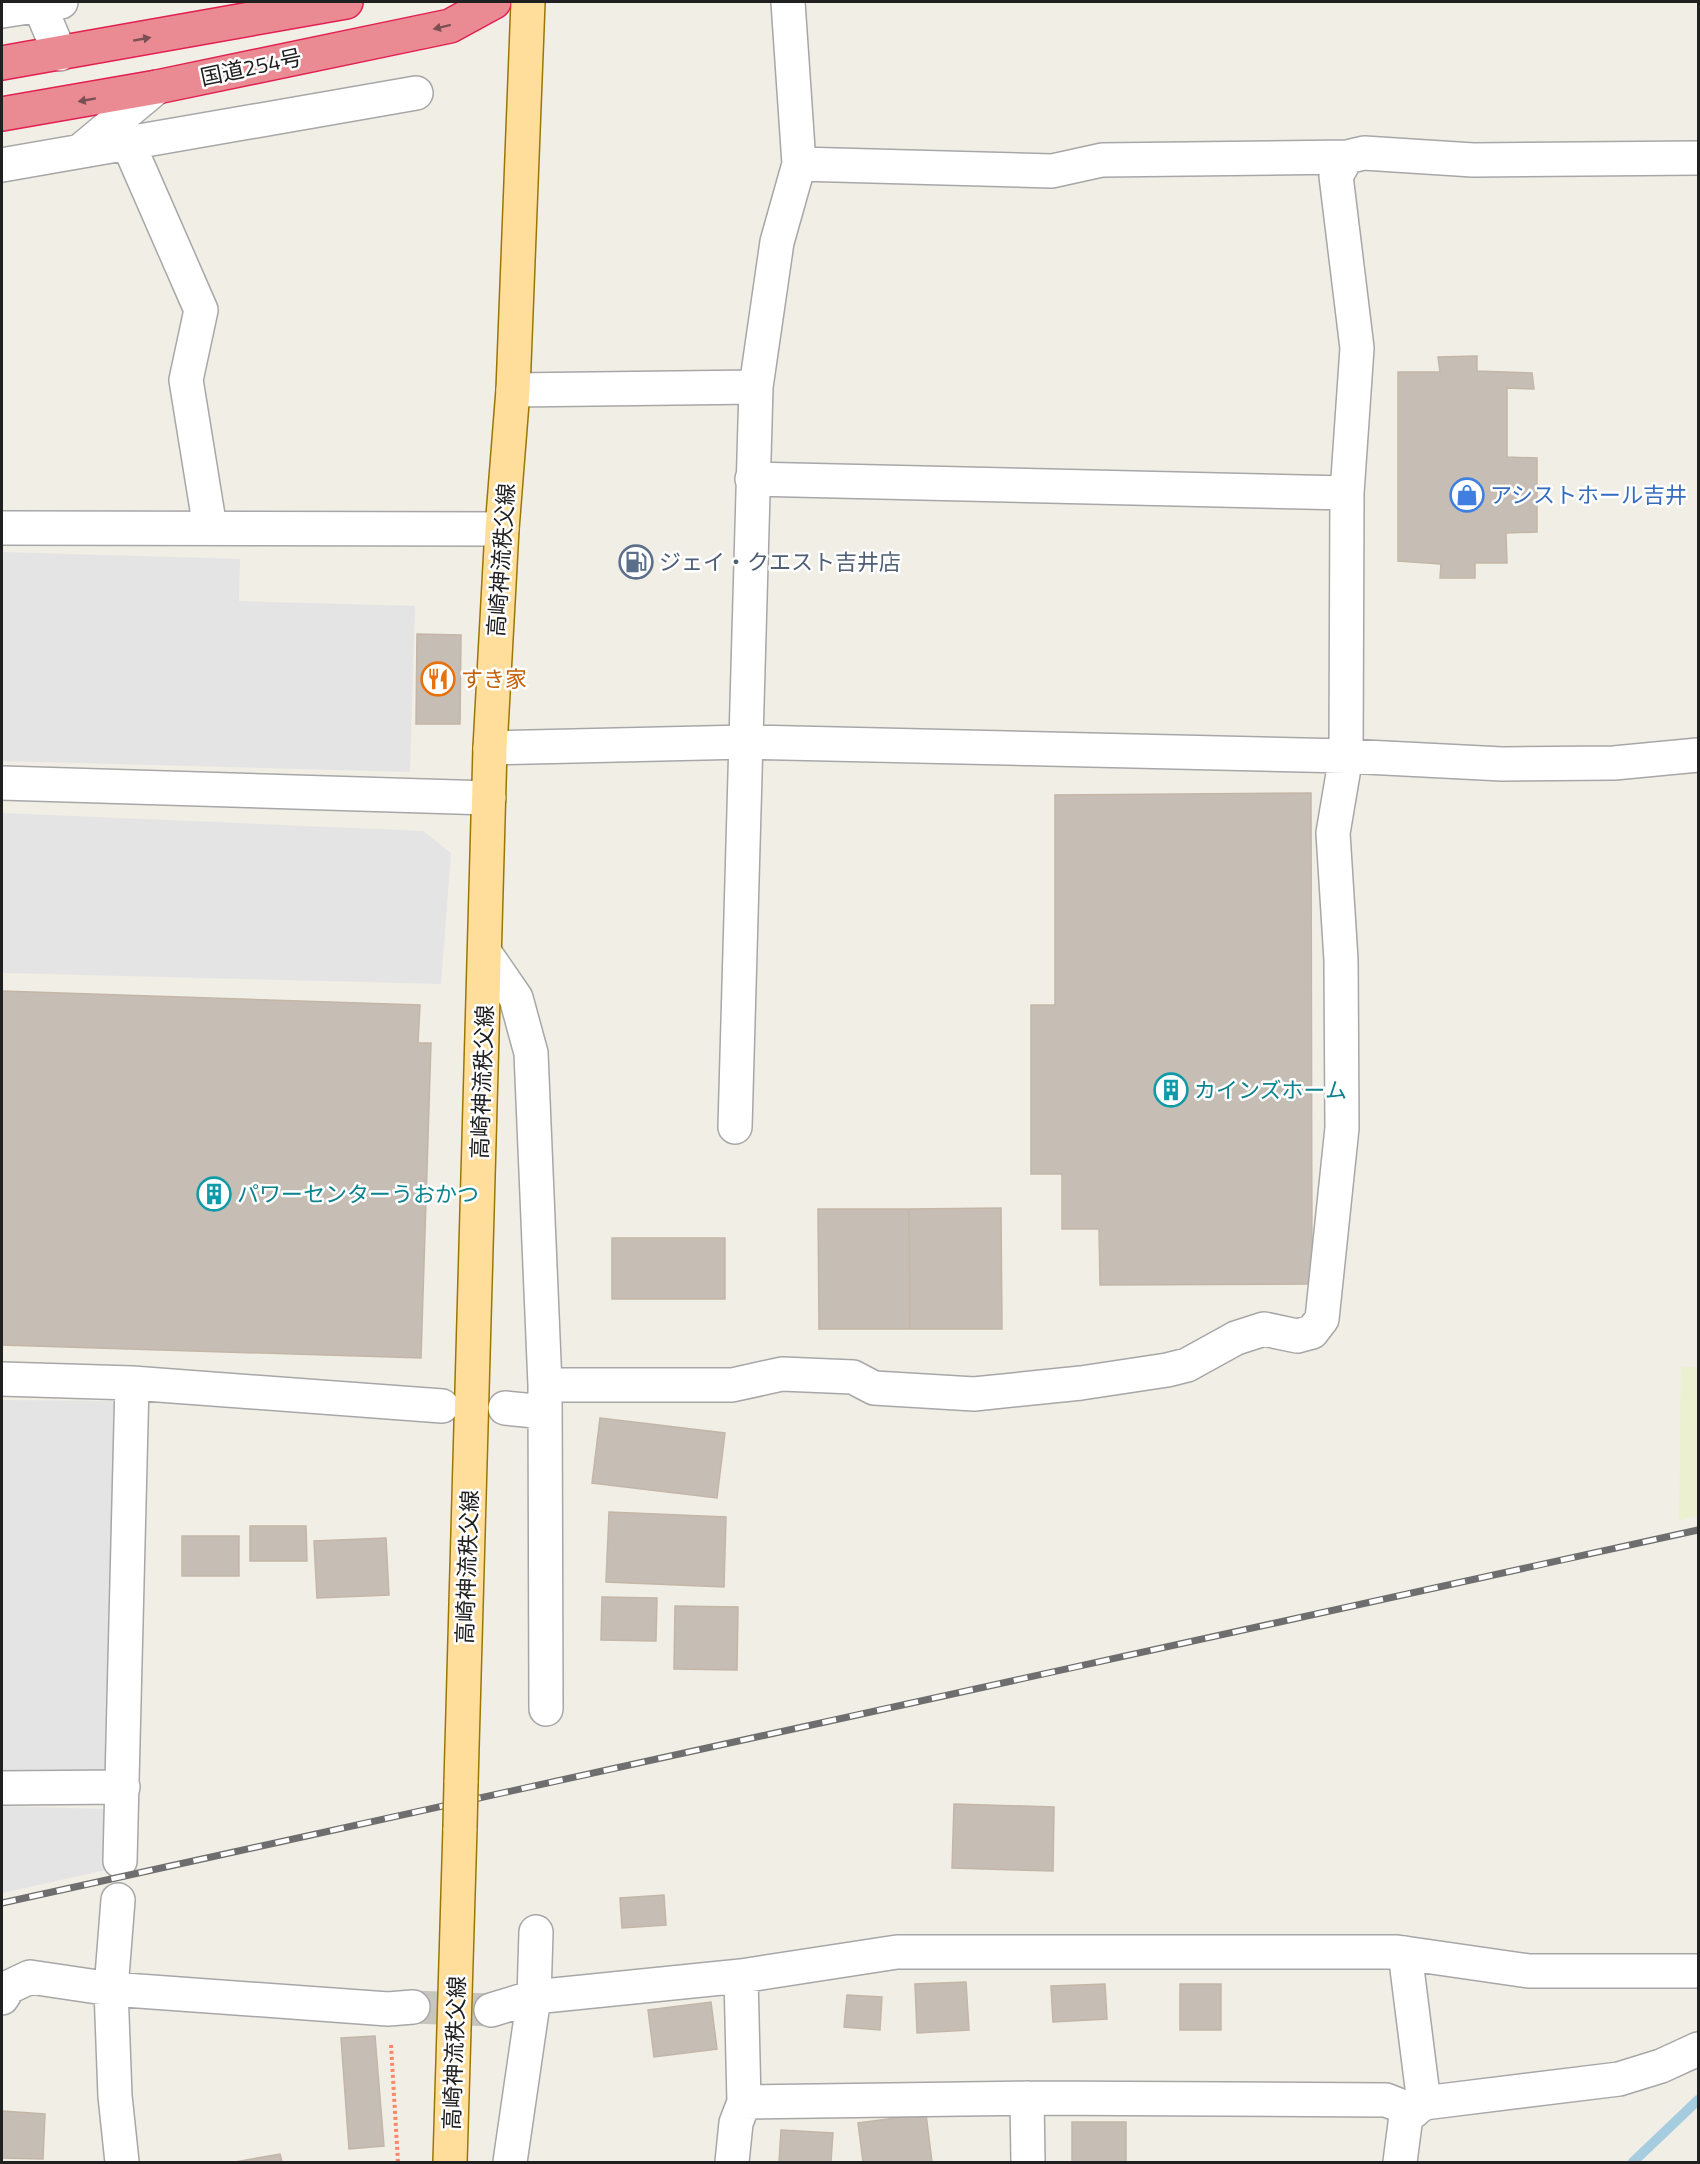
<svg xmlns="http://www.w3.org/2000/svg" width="1700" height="2164" font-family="'Titillium Web','Noto Sans JP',sans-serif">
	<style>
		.farmland { fill: #eaf0d0 }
		.parking { fill: #e4e4e4 }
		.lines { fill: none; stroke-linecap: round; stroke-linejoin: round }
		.stream { stroke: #a5ccdf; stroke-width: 10 }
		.building { fill: #c6beb5; stroke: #c3b6a7; stroke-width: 1.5 }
		.minor-tunnel { stroke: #c7c5be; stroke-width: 33; stroke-dasharray: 33 16; stroke-linecap: butt }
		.minor-casing { stroke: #a7a7a7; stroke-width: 36 }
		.major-casing { stroke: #9b7700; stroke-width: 36 }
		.highway-casing { stroke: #e1204f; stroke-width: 36 }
		.path { stroke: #fe8769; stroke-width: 4; stroke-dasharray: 3 3; stroke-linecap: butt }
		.minor { stroke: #fff; stroke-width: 33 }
		.major { stroke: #ffde9c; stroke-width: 33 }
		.highway { stroke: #ea8b93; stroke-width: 33 }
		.rail-casing { stroke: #6e6e6e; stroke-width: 7 }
		.rail { stroke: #fff; stroke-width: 4.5; stroke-dasharray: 14; stroke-linecap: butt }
		.major-bridge-casing { stroke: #9b7700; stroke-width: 36; stroke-linecap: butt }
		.major-bridge { stroke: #ffde9c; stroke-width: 33 }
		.oneway { fill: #7b5054 }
		.labels { text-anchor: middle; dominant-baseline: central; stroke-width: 5; stroke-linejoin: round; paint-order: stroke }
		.street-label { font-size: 22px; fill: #202020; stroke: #fff }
		.shop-label { font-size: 22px; fill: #366cbe; stroke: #fff; text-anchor: start }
		.service-label { font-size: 22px; fill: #4e5e75; stroke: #fff; text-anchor: start }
		.food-label { font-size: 22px; fill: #c56008; stroke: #fff; text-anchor: start }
		.culture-label { font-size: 22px; fill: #0d838f; stroke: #fff; text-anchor: start }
	</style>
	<rect width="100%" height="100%" fill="#f1eee6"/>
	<!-- farmland -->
	<path class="farmland" d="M1681,1367h17v148l-19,6z"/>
	<!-- parking -->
	<path class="parking" d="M2,552l238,7 -1,42 176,5 -5,166 -408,-11z
		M2,813l421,18 28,22 -10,131 -439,-11z
		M2,1400l119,1 -9,371 -110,2z
		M2,1806l102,3 2,61 -104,23z"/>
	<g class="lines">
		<!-- stream -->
		<path class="stream" d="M1633,2162l65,-62"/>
	</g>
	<!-- building -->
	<path class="building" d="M1477,356v15l55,2 2,16 -27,-1v69l30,1v74l-31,1 1,30h-32v15h-35l1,-14 -43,-3v-189h42l-2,-15z
		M417,634l44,1 -1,89h-44z
		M1311,793l1,491 -212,1 -1,-56h-37v-55h-31v-169h24v-210z
		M2,991l418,14 -2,38h13l-10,315 -419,-13z
		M1001,1208l1,121h-92l-1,-120z
		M818,1209h91l1,120h-91z
		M612,1238h113v61h-113z
		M600,1418l125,15 -8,65 -125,-15z
		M609,1512l117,5 -2,70 -118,-5z
		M250,1526h56l1,35h-57z
		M182,1536h57v40h-57z
		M386,1538l3,57 -72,3 -3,-57z
		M602,1597l55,1 -1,43 -55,-1z
		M675,1606l63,1 -1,63 -63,-1z
		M954,1804l100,3 -1,64 -101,-3z
		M664,1895l2,30 -44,3 -2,-30z
		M966,1982l3,48 -52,3 -2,-49z
		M1105,1984l2,35 -54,3 -2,-36z
		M1180,1984h41v46h-41z
		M847,1995l35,2 -2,33 -36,-3z
		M711,2002l6,47 -63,8 -6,-47z
		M375,2036l9,110 -35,3 -8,-111z
		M2,2111l43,3 -2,45 -41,-1z
		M926,2114l6,48h-69l-5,-39z
		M1072,2122h54v40h-54z
		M781,2130l52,3 -2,29h-52z
		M280,2154l2,8h-47z"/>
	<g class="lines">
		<!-- minor-tunnel -->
		<path class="minor-tunnel" d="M413,2007l78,3"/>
		<defs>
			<path id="minor" d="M38,2l22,52
				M2,11l59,-9
				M128,143l73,167 -15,70 24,148
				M80,151l77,-64
				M799,164l253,7 50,-11 245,-3
				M2,165l414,-72
				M513,390l243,-3
				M752,479l595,14
				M2,528l500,1
				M490,748l256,-6 600,14 156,8 112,-1 84,-8
				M2,783l487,15
				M485,953l31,45 15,55 14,332 1,324
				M735,1127l21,-740 21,-145 22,-78 -11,-162
				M2,1379l130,4 310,23
				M545,1385h187l50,-11 71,3 21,11 100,6 107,-11 86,-13 20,-5 49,-27 28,-9 33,7 15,-4 10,-13 20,-191 -1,-168 -8,-127 13,-77 1,-263 10,-145 -21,-172 11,-19 17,-4 109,7 225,-2
				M505,1408l40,4
				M2,1788l121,-1
				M120,1861l12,-478
				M118,1900l-7,89 4,107 7,66
				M1405,1953l19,150
				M2,1998l7,-11 21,-10 81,12 277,20 25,-2
				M491,2010l43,-13 207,-21 156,-24h500l132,19h169
				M1027,2098l1,64
				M744,2102l283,-4 359,2 28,11
				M510,2162l24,-165 2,-65
				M732,2162l4,-39 8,-21 -3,-126
				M1400,2162l6,-46 18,-13 195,-24 42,-13 37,-17"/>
			<path id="major" d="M461,1783l29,-1035 12,-219 11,-139 15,-388
				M450,2162l10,-334"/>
			<path id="highway" d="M2,63l344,-61
				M2,114l155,-27 293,-61 44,-24"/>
		</defs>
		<!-- minor casing -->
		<use href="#minor" class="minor-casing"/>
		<!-- major casing -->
		<use href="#major" class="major-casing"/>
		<!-- highway casing -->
		<use href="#highway" class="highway-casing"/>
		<!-- path -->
		<path class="path" d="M391,2045l7,117"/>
		<!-- minor -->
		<use href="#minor" class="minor"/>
		<!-- major -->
		<use href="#major" class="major"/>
		<!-- highway -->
		<use href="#highway" class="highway"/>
		<defs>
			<path id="rail" d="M2,1903l1696,-373"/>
		</defs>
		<!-- rail casing -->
		<use href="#rail" class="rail-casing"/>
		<!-- rail -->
		<use href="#rail" class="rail"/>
		<defs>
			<path id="major-bridge" d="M460,1828l1,-45"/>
		</defs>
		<!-- major-bridge casing -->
		<use href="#major-bridge" class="major-bridge-casing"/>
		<!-- major-bridge -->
		<use href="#major-bridge" class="major-bridge"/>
	</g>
	<!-- one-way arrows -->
	<defs><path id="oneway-solid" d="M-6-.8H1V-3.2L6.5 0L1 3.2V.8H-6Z" transform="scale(1.5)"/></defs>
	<g class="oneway">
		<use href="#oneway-solid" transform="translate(442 27) rotate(166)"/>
		<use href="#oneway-solid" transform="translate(142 39) rotate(-10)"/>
		<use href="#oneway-solid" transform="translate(87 100) rotate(170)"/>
	</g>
	<!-- icons -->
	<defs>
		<symbol id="shop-ring" viewBox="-11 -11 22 22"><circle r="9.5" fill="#fff" stroke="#3f7fe0" stroke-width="1.5"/><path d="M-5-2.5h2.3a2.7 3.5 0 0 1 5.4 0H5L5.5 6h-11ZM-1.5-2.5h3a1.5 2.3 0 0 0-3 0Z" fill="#3f7fe0"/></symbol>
		<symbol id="fuel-ring" viewBox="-11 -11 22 22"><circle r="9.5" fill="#fff" stroke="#5c6f8a" stroke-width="1.5"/><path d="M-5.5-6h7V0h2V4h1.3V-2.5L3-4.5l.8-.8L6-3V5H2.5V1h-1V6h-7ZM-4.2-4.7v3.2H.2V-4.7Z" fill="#5c6f8a"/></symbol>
		<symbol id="restaurant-ring" viewBox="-11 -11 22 22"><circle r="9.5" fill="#fff" stroke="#e8710a" stroke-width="1.5"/><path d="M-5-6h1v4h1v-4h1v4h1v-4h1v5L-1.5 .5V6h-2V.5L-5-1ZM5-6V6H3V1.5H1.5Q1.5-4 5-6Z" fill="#e8710a"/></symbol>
		<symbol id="building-ring" viewBox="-11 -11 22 22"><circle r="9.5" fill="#fff" stroke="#0f9aa8" stroke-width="1.5"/><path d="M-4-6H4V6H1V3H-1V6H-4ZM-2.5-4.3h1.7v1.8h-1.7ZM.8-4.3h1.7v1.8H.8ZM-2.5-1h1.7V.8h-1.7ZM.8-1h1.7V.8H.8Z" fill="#0f9aa8"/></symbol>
	</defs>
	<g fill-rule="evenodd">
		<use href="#shop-ring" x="1448" y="476" width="38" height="38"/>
		<use href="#fuel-ring" x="617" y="543" width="38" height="38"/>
		<use href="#restaurant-ring" x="419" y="660" width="38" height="38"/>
		<use href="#building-ring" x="1152" y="1071" width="38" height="38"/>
		<use href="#building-ring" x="195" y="1175" width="38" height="38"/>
	</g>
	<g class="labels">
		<!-- street labels -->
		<g class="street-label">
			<text transform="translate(251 67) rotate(-12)">国道254号</text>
			<text transform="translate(501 560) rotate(-86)">高崎神流秩父線</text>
			<text transform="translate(482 1082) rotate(-88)">高崎神流秩父線</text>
			<text transform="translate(467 1567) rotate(-88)">高崎神流秩父線</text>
			<text transform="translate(454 2053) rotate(-88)">高崎神流秩父線</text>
		</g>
		<!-- shop labels -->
		<g class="shop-label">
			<text x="1490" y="495">アシストホール吉井</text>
		</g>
		<!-- service labels -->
		<g class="service-label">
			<text x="659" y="562">ジェイ・クエスト吉井店</text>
		</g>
		<!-- food labels -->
		<g class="food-label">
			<text x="461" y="679">すき家</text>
		</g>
		<!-- culture labels -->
		<g class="culture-label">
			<text x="1194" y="1090">カインズホーム</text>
			<text x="237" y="1194">パワーセンターうおかつ</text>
		</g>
	</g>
	<!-- border -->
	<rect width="1700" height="2164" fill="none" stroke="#202020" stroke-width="6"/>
</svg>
